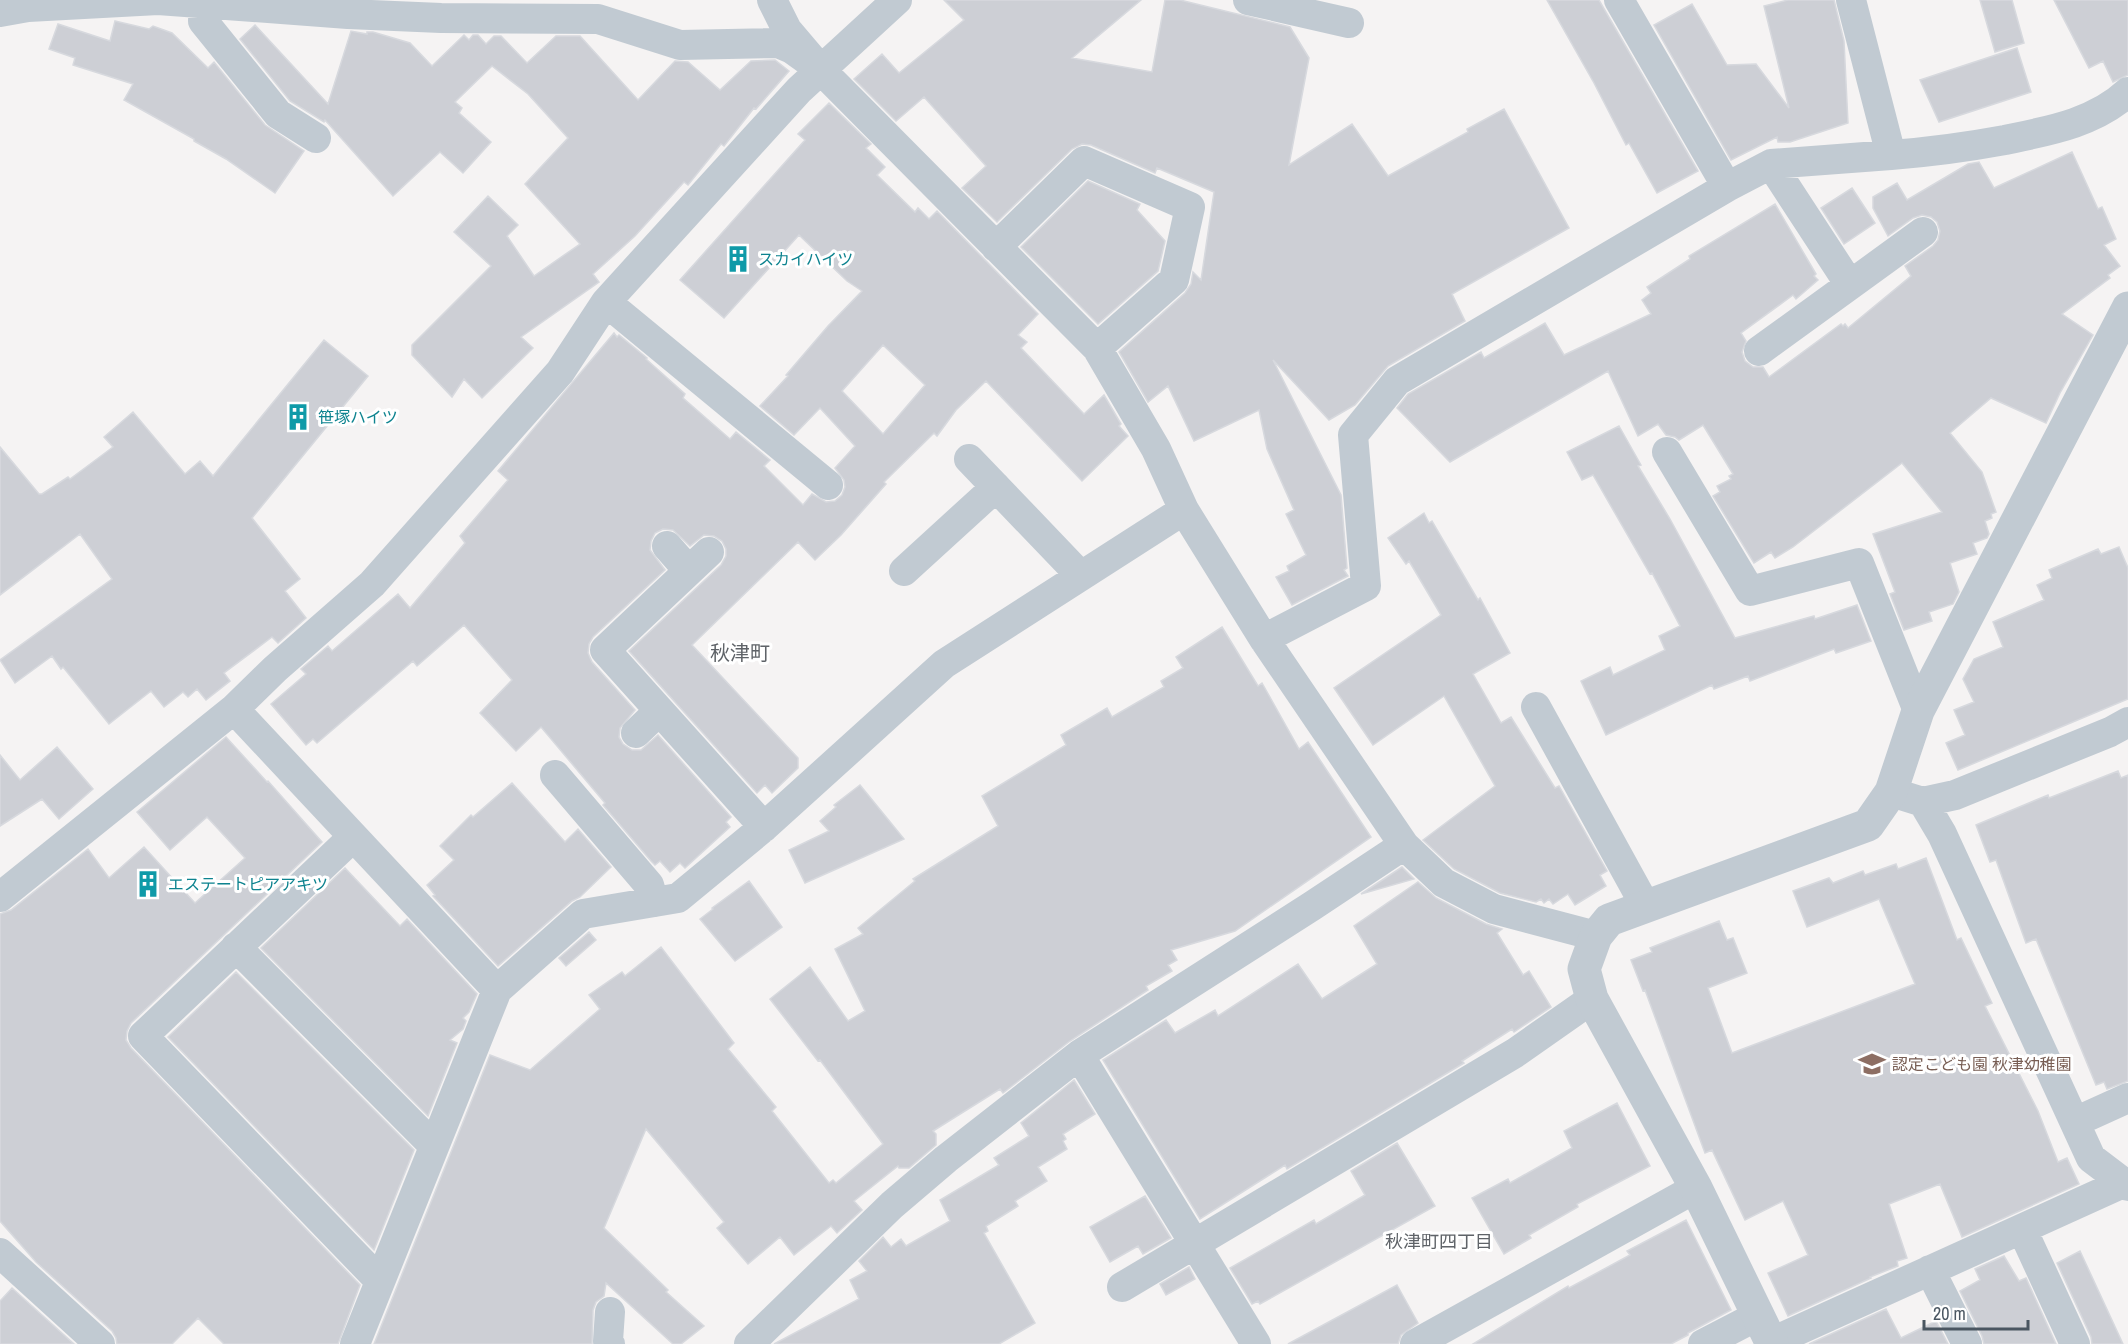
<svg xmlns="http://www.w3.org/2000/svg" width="2128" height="1344" font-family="'Archivo Narrow','Noto Sans JP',sans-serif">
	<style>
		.building { fill: #cdcfd5; stroke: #d7d9de; stroke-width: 1.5; fill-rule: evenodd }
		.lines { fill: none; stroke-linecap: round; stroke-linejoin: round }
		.minor { stroke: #c1cad2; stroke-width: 30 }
		.tertiary { stroke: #c1cad2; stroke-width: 33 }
		.labels { text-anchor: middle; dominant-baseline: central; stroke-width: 6; stroke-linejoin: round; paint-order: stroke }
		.culture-label { font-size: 16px; fill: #0d838f; stroke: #fff; text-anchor: start }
		.education-label { font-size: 16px; fill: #785e54; stroke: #fff; text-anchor: start }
		.neighbourhood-label { font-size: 18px; fill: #5f6368; stroke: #fff }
		.quarter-label { font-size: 20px; fill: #5f6368; stroke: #fff }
	</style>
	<rect width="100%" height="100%" fill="#f5f3f3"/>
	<!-- building -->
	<path class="building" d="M944,0h197l-69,58 80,14 13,-72h15l110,27 19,31 -20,107 63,-41 36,52 80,-44 -1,-3 37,-20 65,119 -117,66 13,27 -77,45 -33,39 -26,15 -56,-60 68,135 6,73 -3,2 4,6 -56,29 -16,-28 13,-6 -2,-5 19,-11 -20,-41 8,-4 -27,-61 -8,-39 -65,31 -26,-55 -20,16 -29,-50 66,-59 6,-9 2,-12 8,8 13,-88 -57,-24 -2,5 -64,-28 -9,-1 -10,5 -75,73 -35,-34 24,-22 -62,-69 -28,24 -42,-42 28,-25 17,19 65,-53z
		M1547,0h52l99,171 -41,22 -28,-50 -3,2 -32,-62z
		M1788,0h46l10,41 4,82 -58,19h-12l-1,-5 -46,23 -77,-135 38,-21 35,61 29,-1 33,44 -25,-102z
		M1980,0h32l12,43 -29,9z
		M2054,0h74v75l-15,7 -10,-21 -14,7z
		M115,21l34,8 4,-3 19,7 36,35 6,-6 51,63 39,26 -29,42 -49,-34 -32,-18v-2l-70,-39 9,-16 -60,-19 2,-7 -26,-9 9,-25 52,17z
		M255,25l73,79 23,-73 16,3v-2h6l37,11 22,23 32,-31 5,5 4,-5h5l8,9 8,-8h7l26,27 29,-27h24l58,64 37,-39 13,1 32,28 31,-29 24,-1 14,11 -33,38 -2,-1 -30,38 -3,-2 -33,41 -4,-3 -49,54 -42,38 6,8 -78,55 12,11 -51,50 -18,-19 -12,18 -40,-42v-10l79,-79 -37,-34 34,-36 30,29 -11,11 27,40 46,-32 -55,-60 43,-46 -40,-44 -36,-28 -37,36 7,6 -3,5 32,29 -28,31 -23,-21 -47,44 -68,-76 -1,2 -34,-21 -50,-62z
		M2017,48l14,44 -92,30 -19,-42z
		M829,103l42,41 -5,4 19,19 -8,8 38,37 3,-4 11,11 8,-8 101,103 -20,21 9,7 -6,6 63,66 20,-19 17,29 -2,2 9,10 -46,45 -96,-100 -30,29 -19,26 -3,-3 -50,49 2,2 -45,51 -26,25 -17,-18 -106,103 106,113v10l-26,25 -7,-8 -8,8 -128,-142 92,-86 5,-9v-7l-4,-8 -8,-5 -10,-1 -14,11 -17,-16 -10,-1 -8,4 -4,8 -1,9 15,20 -72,67 -4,7 -1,9 4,9 43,48 -15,18 -1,9 4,7 9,6h9l17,-15 73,82 -5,5 4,5 -45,41 -5,-5 -10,9 -10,-11 -5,4 -4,-4 -48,-56 2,-2 -64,-76 -25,24 -36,-38 32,-33 -48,-55 -47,41 -4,-5 -96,82 -4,-4 -7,6 -35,-41 35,-30 -5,-5 27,-23 4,5 66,-57 12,14 55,-65 -5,-7 48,-56 -10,-9 116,-138 3,4 2,-2 28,23 -1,1 39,35 -2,4 47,41 6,-7 34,28 -6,6 39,39 9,-11 14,8 9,-1 7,-6 3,-8 -1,-7 -9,-12 20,-22 -35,-38 -26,27 -34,-29 28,-30 -2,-1 42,-49 34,-35 -15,-10 -48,-46 -75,83 -44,-38 125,-140 -7,-6zM883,345l42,40 -42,49 -41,-43z
		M2072,152l26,57 4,-2 14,32 -12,6 16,21 -12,9 2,3 -48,36 31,21 -33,58 -14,30 -55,-25 -41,35 32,39 14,40 -5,2 1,4 -7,3 4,13 -2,4 -14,5 4,11 -27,9 9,29 -6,12 -24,8 3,9 -28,9 -14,-36 5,-2 -22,-58 69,-22 -40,-49 -109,84 -18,11 -4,-6 -17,11 -41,-67 7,-4 -3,-6 14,-7 -2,-3 4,-2 -30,-49 -24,15 -4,-3 -9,-2 -8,-11 -20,12 -30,-65 -158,91 -53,-54 11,-14 73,-42 3,6 61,-35 19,32 87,-41 -9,-14 9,-7 -4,-6 43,-28 -1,-3 86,-52 41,70 -2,2 4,4 -22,19 -3,-4 -52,38 5,8 -4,11 3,9 8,6h10l6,10 72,-53 2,2 2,-2 3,4 63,-52 -6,-10 28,-20 5,-6 2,-9 -3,-9 -6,-5 -9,-2 -9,3 -25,18 -15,-28v-11l24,-14 10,17 61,-36 11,-2 15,26z
		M1088,181l52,23 -3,6 28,31 -7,30 -60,53 -77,-77z
		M1852,188l23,35 -31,21 -23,-36z
		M324,340l44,36 -116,142 48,61 -15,12 21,27 -28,25 -6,-6 -48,36 6,8 -24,19 -9,-11 -9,8 -5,-5 -19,15 -13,-16 -42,33 -46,-57 -2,2 -9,-13 -37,27 -15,-23 112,-81 -32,-45 -80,61v-148l39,47h3l26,-17 2,2 43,-32 -9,-10 29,-25 52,62 15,-13 13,15z
		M1619,426l22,39 -3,1 32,53 65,119 79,-22 1,3 42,-14 14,36 -35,12 -2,-4 -84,32 -2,-5 -34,13 -2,-4 -106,50 -25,-54 29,-14 3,8 52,-25 -6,-14 21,-10 -28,-53 -2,1 -57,-99 -11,5 -15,-28z
		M1424,513l5,10 3,-2 46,79 2,-2 30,55 -37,21 28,49 10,-6 44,71 4,-2 48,85 -7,4 6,11 -31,19 -7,-11 -15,10 -4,-5 -5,4 -3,-4 -5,3 -36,-9 -46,-24 -31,-29 72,-54 -51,-90 -71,49 -39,-57 107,-73 -32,-54 -3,3 -18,-26z
		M2119,547l9,21v131l-170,71 -12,-27 19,-8 -11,-25 20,-8 -11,-23 11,-20 29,-12 -10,-25 51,-22 -7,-15 15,-7 -3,-8 49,-21 3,5z
		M1222,627l36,59 4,-3 37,66 9,-7 63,95 -136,94 -64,19 6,10 -9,5 4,6 -26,15 2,4 -78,51 -67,52 -3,-4 -67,42 3,3v11l-27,23h-10l-1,-2 -44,35 8,9 -25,23 -6,-7 -37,29 -14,-18 -32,27 -31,-36 7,-6 -78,-93 -42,99 64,62 -2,2 38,34 -23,18h-8l-67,-61 -2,13 -8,6 -3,8 -1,34h-218l116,-289 40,15 70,-61 -11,-14 33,-23 3,4 36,-29 73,96 -6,6 48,58 -4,4 57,72 4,-3 3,3 47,-39 -63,-84 -2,1 -48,-62 40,-32 38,54 17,-10 -30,-62 28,-15 -5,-6 57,-47 -2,-2 85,-53 -16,-30 84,-51 -5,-10 46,-27 5,9 52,-30 -3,-6 22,-13 -7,-11z
		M226,737l41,45 1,-1 54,61 -191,181 -4,8 -1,9 5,8 229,237 -22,59h-114l-26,-26 -26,26h-55l-1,-6 -4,-7 -76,-69 -36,-41v-307l11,-4 77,-61 21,29 35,-31 51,56 50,-45 -38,-41 -37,33 -33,-38z
		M57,747l36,42 -34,30 -17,-20 -42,27v-71l20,25z
		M2118,771l3,7 7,-3v306l-21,8 -3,-7 -8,3 -60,-146 -10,4 -30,-83 -6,2 -14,-37 72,-30 1,3z
		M512,783l53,59 13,-13 33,38 -31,30 -8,4 -74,65 -65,-70 2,-1 -8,-10 27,-25 -14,-14 31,-31 2,2z
		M860,785l44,54 -99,44 -16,-33 40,-19 -9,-10 16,-14 -2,-2z
		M1926,858l31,82 4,-2 31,65 -7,3 53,105 20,51 9,-4 12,26 -117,53 -22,-53 -51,20 18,54 -10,3 1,5 -28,11 1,1 -83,38 -20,-43 40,-18 -25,-54 -38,19 -33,-70 -7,3 -60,-163 -2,1 -12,-31 21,-8 -2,-4 69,-27 8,19 6,-2 14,35 -39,15 24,65 183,-69 -36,-85 -72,28 -14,-36 36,-13 4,5 30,-12 2,4 31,-11 2,5z
		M1402,867l12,12 -53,15z
		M345,868l55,58 7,-7 70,75 -8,18 -6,6 3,3 -3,8 -13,11 7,3 -29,73 -167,-168z
		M749,881l33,46 -47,34 -35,-42 13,-10 -1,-1z
		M1418,882l18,16 50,26 16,5 -5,4 26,42 6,-4 22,36 -37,25 -2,-3 -50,32 2,2 -177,106 -2,-4 -85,54 -97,-159 63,-40 9,13 40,-23 3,6 80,-52 24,35 55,-35 -23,-38z
		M589,932l7,8 -30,26 -7,-8z
		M236,972l178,178 -40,100 -206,-213z
		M1074,1080l21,34 -32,20 3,5 -3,2 4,8 -29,18 9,14 -32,20 3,5 -32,20 2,5 -4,2 51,90 -36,21h-225l85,-45 -9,-19 17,-9 -8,-10 24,-24 8,10 10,-8 5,7 44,-25 -10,-21 59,-35 -5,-7 35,-22 -8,-13z
		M1617,1103l33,63 -73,38 1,3 -49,28 2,3 -27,16 -32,-56 36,-19 2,4 62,-35 -8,-17z
		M1397,1143l38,63 -175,98 -2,-3 -6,3 -22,-36 84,-48 2,4 49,-29 -14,-24z
		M1145,1196l26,42 -28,16 -5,-8 -28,16 -20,-35z
		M1686,1220l45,90 -43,23v2l-17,9h-198l95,-58 1,2 61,-33 -3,-4z
		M2080,1251l43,93h-31l-1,-7 -34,-74z
		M2004,1256l15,25 7,-3 30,66h-72l-2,-8 -22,-45 20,-11 -5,-11z
		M1189,1267l6,12 -29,16 -6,-11z
		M1397,1285l21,38 -17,12 -3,9h-110z
		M12,1288l62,56h-74v-43z
		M1886,1309l15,29 35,-17 12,23h-139z"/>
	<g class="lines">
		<!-- minor -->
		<path class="minor" d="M772,0l15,30 34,40 276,278 59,101 28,61 80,129 140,206 40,38 50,26 102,27
			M1248,0l101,23
			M1619,0l108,187
			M1851,0l40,155c39,-3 76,-8 114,-15 43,-9 90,-17 123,-48
			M204,4l-1,17 75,93 38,24
			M0,12l28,-5 130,-7 190,14 93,4 157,1 82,26 98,-2 14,6 14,10
			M1771,164l79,121
			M996,247l88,-86 106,46 -16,73 -77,68
			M606,302l222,183
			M1759,351l164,-119
			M1667,452l83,139 109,-28 59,148
			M969,459l112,117
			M667,546l22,25
			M709,552l-104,98 159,177
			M904,571l92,-84
			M1264,639l102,-53 -13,-151 44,-54 330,-194 44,-23 120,-9
			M1536,707l110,200
			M234,709l263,281
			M636,733l23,-22
			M555,775l94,110 5,17
			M1891,792l32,10 19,32 149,324 37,28
			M1923,802l32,-7 155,-63 18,-10
			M353,837l-210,199 237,245
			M0,897l234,-188 41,-40 97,-85 188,-212 46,-70 193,-212 98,-90
			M236,947l198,199
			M1079,1055l177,289
			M2075,1122l53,-24
			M2022,1229l53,115
			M0,1253l100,91
			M1930,1270l37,74
			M1122,1287l393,-234 77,-54
			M1772,1342l351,-159
			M355,1344l142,-354 86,-76 95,-16 86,-71 180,-163 240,-154
			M610,1344l-2,-3 2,-29
			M749,1344l143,-139 54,-46 133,-104 233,-149 92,-61
			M1415,1344l281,-156
			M1703,1344l56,-29"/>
		<!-- tertiary -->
		<path class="tertiary" d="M1772,1344l-76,-156 -104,-189 -8,-30 12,-33 13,-16 259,-95 23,-33 27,-81 210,-403"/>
	</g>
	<!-- icons -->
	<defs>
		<symbol id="building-bare" viewBox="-9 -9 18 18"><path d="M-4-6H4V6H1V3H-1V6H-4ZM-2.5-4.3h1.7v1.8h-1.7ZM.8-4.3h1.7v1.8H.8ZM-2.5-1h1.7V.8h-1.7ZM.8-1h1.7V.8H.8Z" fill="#0f9aa8" stroke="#fff" stroke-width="2.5" paint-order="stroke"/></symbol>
		<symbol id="school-bare" viewBox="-9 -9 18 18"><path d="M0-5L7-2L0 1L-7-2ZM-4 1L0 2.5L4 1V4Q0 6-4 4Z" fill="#8d6e63" stroke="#fff" stroke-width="2.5" paint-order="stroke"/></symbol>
	</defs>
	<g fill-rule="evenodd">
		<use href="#building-bare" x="719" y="240" width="38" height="38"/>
		<use href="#building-bare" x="279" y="398" width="38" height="38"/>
		<use href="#building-bare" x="129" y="865" width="38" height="38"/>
		<use href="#school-bare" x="1853" y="1045" width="38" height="38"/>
	</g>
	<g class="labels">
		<!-- culture labels -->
		<g class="culture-label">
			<text x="758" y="259">スカイハイツ</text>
			<text x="318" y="417">笹塚ハイツ</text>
			<text x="168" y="884">エステートピアアキツ</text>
		</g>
		<!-- education labels -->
		<g class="education-label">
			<text x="1892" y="1064">認定こども園 秋津幼稚園</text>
		</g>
		<!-- neighbourhood labels -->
		<g class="neighbourhood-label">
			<text x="1439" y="1241">秋津町四丁目</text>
		</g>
		<!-- quarter labels -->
		<g class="quarter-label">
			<text x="740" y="652">秋津町</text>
		</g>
	</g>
	<!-- scale -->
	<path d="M1924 1320v9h104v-9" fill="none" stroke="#4a5661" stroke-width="3"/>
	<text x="1933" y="1320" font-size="18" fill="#4a5661" stroke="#ffffff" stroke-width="4.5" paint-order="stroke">20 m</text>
</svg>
